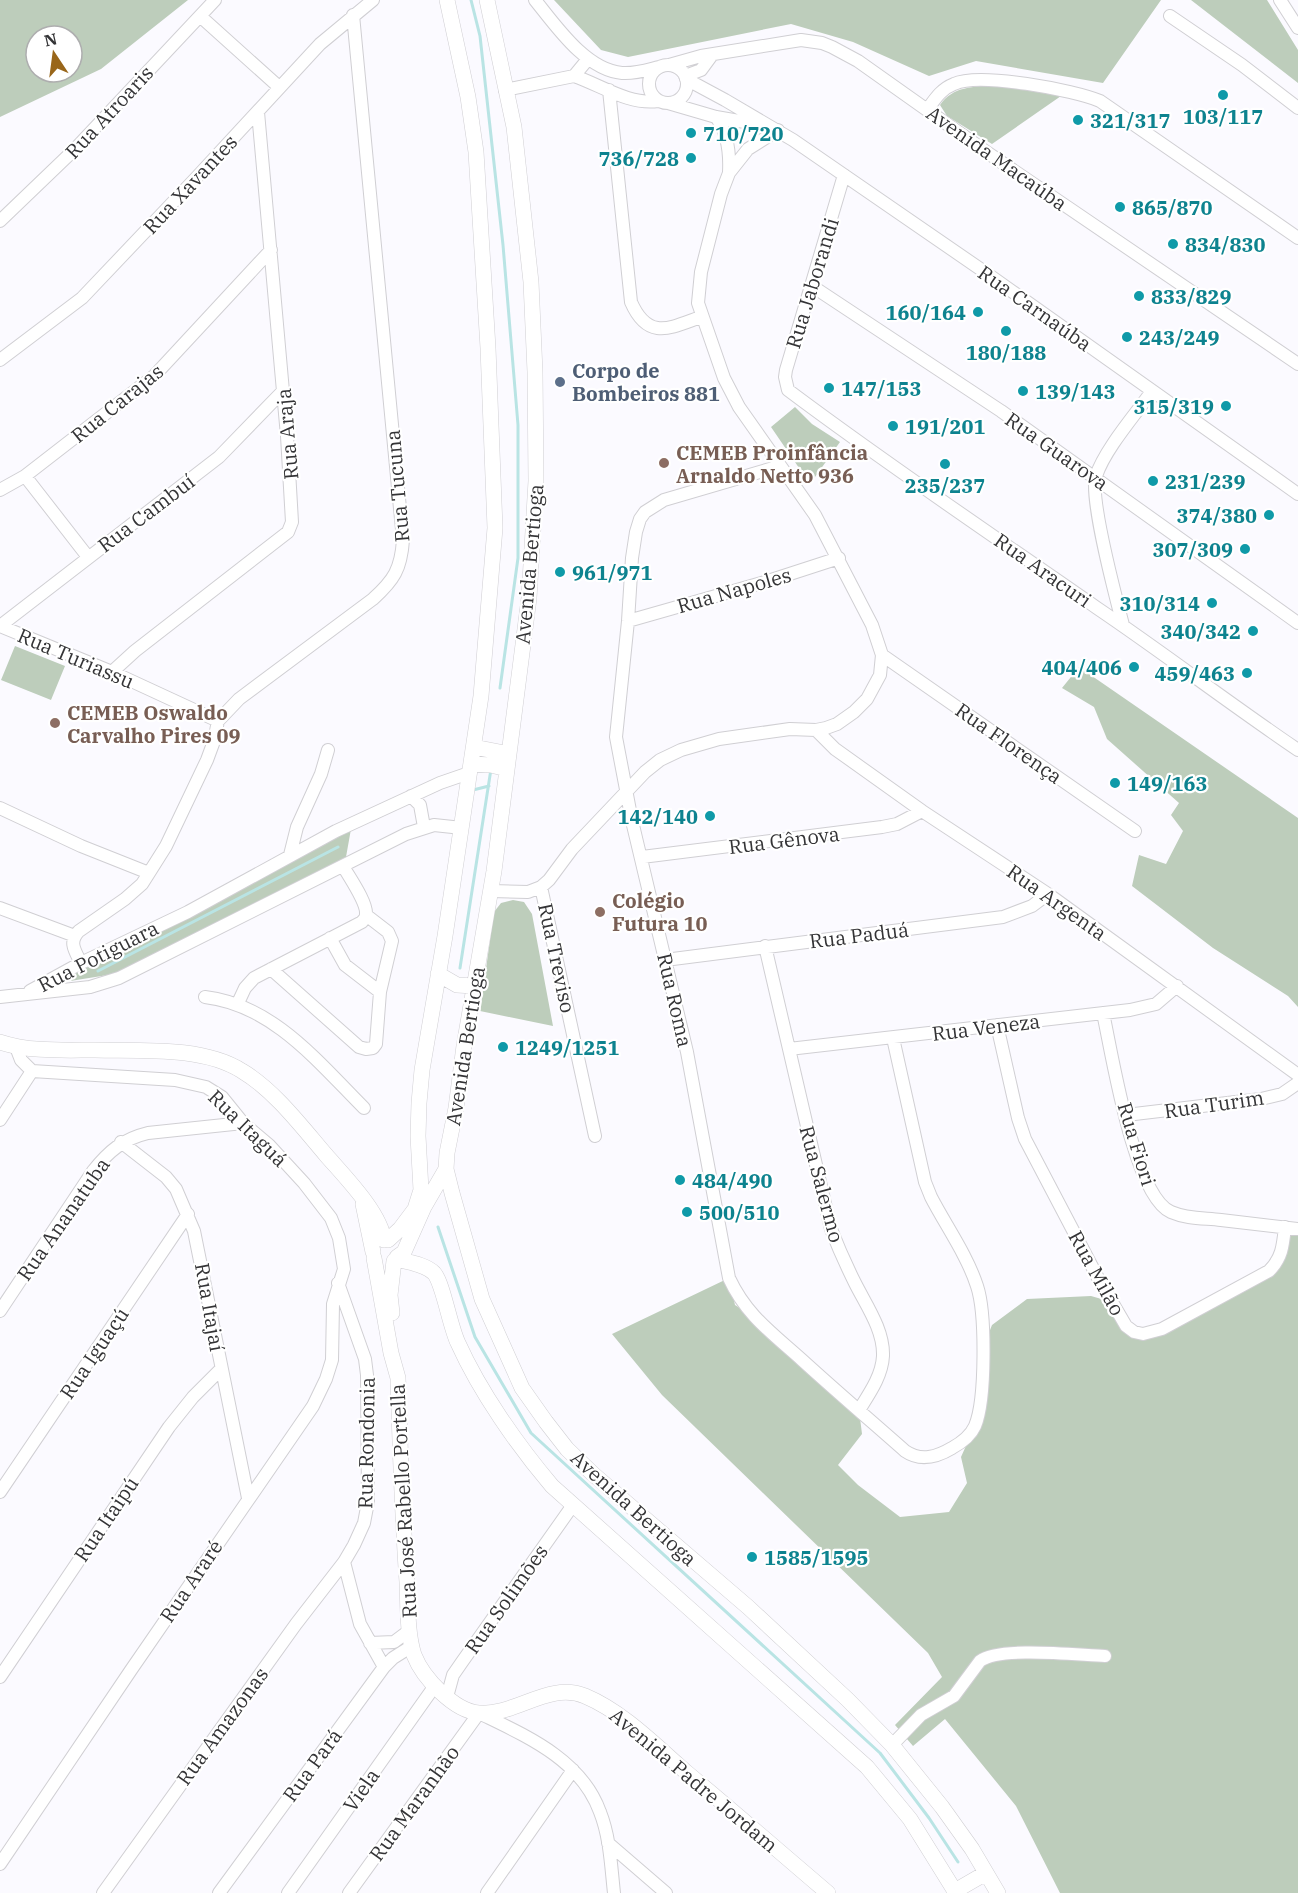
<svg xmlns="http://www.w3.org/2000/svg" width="1298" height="1893" font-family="'IBM Plex Serif',serif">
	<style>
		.green { fill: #bdcdbb; fill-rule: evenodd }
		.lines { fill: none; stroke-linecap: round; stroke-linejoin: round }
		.stream { stroke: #b9e4e4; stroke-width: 3 }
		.minor-casing { stroke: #d0cfd3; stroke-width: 14 }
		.tertiary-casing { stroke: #d0cfd3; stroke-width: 16 }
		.minor { stroke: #fff; stroke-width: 12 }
		.tertiary { stroke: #fff; stroke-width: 15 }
		.culture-dot { fill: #0f9aa8; stroke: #fff; stroke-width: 2 }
		.service-dot { fill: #5c6f8a; stroke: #fff; stroke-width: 2 }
		.education-dot { fill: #8d6e63; stroke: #fff; stroke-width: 2 }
		.labels { text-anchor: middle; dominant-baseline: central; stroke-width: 4.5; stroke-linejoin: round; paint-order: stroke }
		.street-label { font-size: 20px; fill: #343436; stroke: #fff }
		.culture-label { font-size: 20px; font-weight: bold; fill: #0d838f; stroke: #fff; text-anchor: start }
		.service-label { font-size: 20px; font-weight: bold; fill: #4e5e75; stroke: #fff; text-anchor: start }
		.education-label { font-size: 20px; font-weight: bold; fill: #785e54; stroke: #fff; text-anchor: start }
	</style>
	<rect width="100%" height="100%" fill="#fbfaff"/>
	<!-- green -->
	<path class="green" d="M0,0h188l-87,69 -101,48zM36,36h36v36h-36z
		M554,0h607l-58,83 -127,-22 -47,15 -76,-34 -62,-18 -163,33 -27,-7z
		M1191,0h76l31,50v33z
		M994,85l67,11 -69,48 -45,-28 -7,-11c13,-19 34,-18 54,-20z
		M795,407l17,17 28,18 -30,42 -39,-57z
		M15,646l50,20 -14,34 -50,-20z
		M1079,667l219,151v189l-10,-11 -75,-48 -81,-62 7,-31 27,9 17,-33 -12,-16 8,-12 -72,-64 -13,-32 -32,-19z
		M351,829l-5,28 -232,117 -50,8 6,-6z
		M513,900l11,2 8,12 21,112 -73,-15 14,-99 7,-9z
		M1285,1227l13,2v664h-238l-44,-87 -71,-87 -32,27 -18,-21 47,-48 -14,-24 -266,-258 -50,-61 117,-56 6,27 19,12 105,93 3,24 -24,31 20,20 42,32 49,-5 18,-29 -6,-26 13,-29 9,-80 9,-23 35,-26 64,-3 21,6 22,30 9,2 126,-62z"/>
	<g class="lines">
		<!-- stream -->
		<path class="stream" d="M471,0l9,36 23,209 15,180v133l-18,130
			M473,790l16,-4
			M460,968l31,-199
			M98,971l240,-124
			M438,1227l37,110 56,96 349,320 49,65 29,44"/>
		<defs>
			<path id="minor" d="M535,0c21,26 51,70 87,73 13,1 25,-3 37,-6
				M1280,0l18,28
				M200,16l79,71
				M1170,16l72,49 56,43
				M669,65l32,-9 100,-16 21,3 10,4 26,14 127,90 313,213
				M649 84a19 19 0 1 1 38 0a19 19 0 1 1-38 0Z
				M574,76c27,9 54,29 84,25
				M685,76l16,-6 11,-15
				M686,79l39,21 68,40 196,135 309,219
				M505,90l69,-14 14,-17
				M609,90l22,212c17,39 39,26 70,15
				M668,103l48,14 46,8
				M927,110c8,-11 14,-21 27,-26 25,-12 120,6 146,17l198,137
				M716,117c12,16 14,35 13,55
				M844,175l-58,195 -1,7 3,13c101,76 206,146 309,218 68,46 133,96 201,142
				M0,221l75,-72 140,-149
				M812,286l189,125 297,212
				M0,360l82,-62 114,-120 124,-134 53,-44
				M780,466l-116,34 -19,12 -5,7 -4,13 -4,26 -4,63 -12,116 16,84 55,231 42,226c17,37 43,55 73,82 34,31 69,61 103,91 16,11 32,6 47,-3 9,-5 19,-13 23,-22 11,-26 11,-113 2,-140 -10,-31 -31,-60 -46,-89l-6,-15 -32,-144
				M25,476l63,81
				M0,490l25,-14 129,-100 117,-126
				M628,621l137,-39 74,-24
				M1123,625c-7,-27 -34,-128 -27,-149 9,-27 39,-61 56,-85
				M0,626l219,-169 64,-66
				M0,626l112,46 106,49
				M882,655l253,176
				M112,672l23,-21 153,-119 4,-10 -5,-86 -29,-324
				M816,730l19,19 87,62 126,83 250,181
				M411,796l9,9 4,22
				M0,808l81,38 68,27
				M290,855l7,-28 24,-53 7,-24
				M642,857l240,-30 15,-3 25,-13
				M541,887l54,249
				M491,891l37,1 13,-5 8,-7 23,-31 73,-77 15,-12 21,-10 38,-11 71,-10 26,1 10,-2 11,-4 17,-12 13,-13 13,-24 2,-20 -10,-30 -57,-110 -76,-108 -15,-29 -26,-75 3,-31 20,-78 8,-21 19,-24 30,-19
				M0,908l75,28
				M330,938l15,27 35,27
				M765,946l66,283c7,18 15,36 24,54 11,22 29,47 28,73 -1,20 -14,38 -24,54
				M665,960l338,-43 29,-11 16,-12
				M81,963c-6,-12 -13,-21 -2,-32l46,-32 17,-15 7,-11 17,-27 41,-86 7,-19 4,-20 21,-22 134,-100c21,-19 28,-30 30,-59l-50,-525
				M271,969l88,78 7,2 7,-1 3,-4 4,-52 12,-51 -4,-9 -22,-17
				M30,991l51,-28 107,-51 148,-81 104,-48 29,-10
				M0,997l90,-10 29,-9 287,-144 28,-9 28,3
				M205,997c68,8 113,65 159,111
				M238,1003l7,-15 9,-10 108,-56c2,-3 4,-3 4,-8 1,-12 -17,-37 -23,-48
				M1103,1013c9,41 31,183 68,199 16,7 33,6 50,8 25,3 51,6 77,9
				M997,1025l21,93 7,21 73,139 28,48 8,6 9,2 19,-5 107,-58c13,-13 14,-25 16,-44
				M789,1049l341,-39 26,-6 21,-18
				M1126,1115l135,-16 21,-5 16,-11
				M0,1120l32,-49
				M121,1142l45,35 10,12 18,42 54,267
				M0,1311l93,-140c16,-20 30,-32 55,-38l95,-10
				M0,1492l188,-278
				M344,1562l16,62 24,43
				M370,1643l24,-1 16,-12
				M0,1677l169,-250 24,-30 28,-28
				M447,1697l6,-22 9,-13 111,-157
				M892,1745l29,-30 33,-19 26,-35c20,-15 97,-6 125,-5
				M608,1843l58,50
				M0,1864l131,-194 182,-264 13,-27 6,-19 1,-56 11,-35 -5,-31 -8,-20 -27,-35 -35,-38 -26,-22 -21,-26 -16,-10 -31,-7 -143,-9 -11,-11 -5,-13
				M103,1893l193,-269 48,-62 10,-17 10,-22 4,-21 -1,-127 -2,-16 -27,-76
				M219,1893l165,-226 9,-9 19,-12
				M288,1893l146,-206
				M349,1893l130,-180c47,23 102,46 121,99 10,25 11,54 14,81
				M487,1893l86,-123"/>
			<path id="tertiary" d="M487,0l27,127 17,155 4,90 1,109 -7,117 -35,273 -30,175 -8,62 -9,45 -1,16 6,24 30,106 40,89 24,34 21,27 26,25 155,133 100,93 44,45 50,62 30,42 26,44
				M474,747l35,7
				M471,764l20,1 16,4
				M438,974l19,11 17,1
				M0,1042c30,10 63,8 95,8 45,1 108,-4 147,21 32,19 60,56 84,84 19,22 54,57 58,85
				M363,1204l10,48
				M388,1240l12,-11 15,-20 6,-19 -3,-54 1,-33 3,-33 23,-134 36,-240 14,-168 -7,-180 -12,-196 -8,-55 -21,-97
				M397,1257l7,-5 20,-45 22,-38
				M374,1258l17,95 7,25c2,68 4,137 9,204 1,24 0,51 7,73 9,23 40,56 65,58 36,3 70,-32 106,-17 38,16 70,49 101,76 48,40 95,81 142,121
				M396,1259c11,3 29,5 38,14 9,10 16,54 24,70 22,49 60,103 94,143l315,281 43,52 46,74
				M392,1313l-2,-18 4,-34
				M955,1891l31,-18"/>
		</defs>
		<!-- minor casing -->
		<use href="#minor" class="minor-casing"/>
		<!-- tertiary casing -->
		<use href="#tertiary" class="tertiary-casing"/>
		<!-- minor -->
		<use href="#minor" class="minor"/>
		<!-- tertiary -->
		<use href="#tertiary" class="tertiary"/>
	</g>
	<!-- markers -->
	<g class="culture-dot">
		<circle cx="1223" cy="95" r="6"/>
		<circle cx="1078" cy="120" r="6"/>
		<circle cx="691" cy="133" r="6"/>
		<circle cx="691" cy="158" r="6"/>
		<circle cx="1120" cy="207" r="6"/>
		<circle cx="1173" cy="244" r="6"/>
		<circle cx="1139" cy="296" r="6"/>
		<circle cx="978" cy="312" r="6"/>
		<circle cx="1006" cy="331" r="6"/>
		<circle cx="1127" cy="337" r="6"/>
		<circle cx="829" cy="388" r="6"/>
		<circle cx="1023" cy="391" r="6"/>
		<circle cx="1226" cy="406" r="6"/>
		<circle cx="893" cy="426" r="6"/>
		<circle cx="945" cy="464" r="6"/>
		<circle cx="1153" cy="481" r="6"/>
		<circle cx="1269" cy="515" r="6"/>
		<circle cx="1245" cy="549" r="6"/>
		<circle cx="560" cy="572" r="6"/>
		<circle cx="1212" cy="603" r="6"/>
		<circle cx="1253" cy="631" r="6"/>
		<circle cx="1134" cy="667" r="6"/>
		<circle cx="1247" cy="673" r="6"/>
		<circle cx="1115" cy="783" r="6"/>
		<circle cx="710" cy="816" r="6"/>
		<circle cx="503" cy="1047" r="6"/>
		<circle cx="680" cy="1180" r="6"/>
		<circle cx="687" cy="1212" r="6"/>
		<circle cx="752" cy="1557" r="6"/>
	</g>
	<circle class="service-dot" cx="560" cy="382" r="6"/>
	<g class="education-dot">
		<circle cx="664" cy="463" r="6"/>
		<circle cx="55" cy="723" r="6"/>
		<circle cx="600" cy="912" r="6"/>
	</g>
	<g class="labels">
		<!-- street labels -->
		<g class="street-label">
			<text transform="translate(109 112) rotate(-47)">Rua Atroaris</text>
			<text transform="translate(997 158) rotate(35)">Avenida Macaúba</text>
			<text transform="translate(190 184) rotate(-47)">Rua Xavantes</text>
			<text transform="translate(812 283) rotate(-73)">Rua Jaborandi</text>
			<text transform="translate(1035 308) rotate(35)">Rua Carnaúba</text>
			<text transform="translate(117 403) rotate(-39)">Rua Carajas</text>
			<text transform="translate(287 434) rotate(-95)">Rua Araja</text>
			<text transform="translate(1057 451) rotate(35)">Rua Guarova</text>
			<text transform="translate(397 486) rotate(-95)">Rua Tucuna</text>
			<text transform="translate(146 513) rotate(-37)">Rua Cambuí</text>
			<text transform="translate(529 564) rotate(-85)">Avenida Bertioga</text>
			<text transform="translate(1043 570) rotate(35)">Rua Aracuri</text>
			<text transform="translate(734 590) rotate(-16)">Rua Napoles</text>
			<text transform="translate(76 658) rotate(23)">Rua Turiassu</text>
			<text transform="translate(1009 743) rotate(35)">Rua Florença</text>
			<text transform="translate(784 840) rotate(-7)">Rua Gênova</text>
			<text transform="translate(1057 902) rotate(35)">Rua Argenta</text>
			<text transform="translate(859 935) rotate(-7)">Rua Paduá</text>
			<text transform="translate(98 956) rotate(-27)">Rua Potiguara</text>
			<text transform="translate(557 958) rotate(78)">Rua Treviso</text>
			<text transform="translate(675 1000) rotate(77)">Rua Roma</text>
			<text transform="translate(986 1027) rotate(-7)">Rua Veneza</text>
			<text transform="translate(465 1046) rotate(-81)">Avenida Bertioga</text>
			<text transform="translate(1214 1104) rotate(-8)">Rua Turim</text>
			<text transform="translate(248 1128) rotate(44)">Rua Itaguá</text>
			<text transform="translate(1137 1144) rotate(73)">Rua Fiori</text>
			<text transform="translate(822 1184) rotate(75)">Rua Salermo</text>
			<text transform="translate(63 1219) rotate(-55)">Rua Ananatuba</text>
			<text transform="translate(1097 1273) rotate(61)">Rua Milão</text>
			<text transform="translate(210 1307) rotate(80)">Rua Itajaí</text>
			<text transform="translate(94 1353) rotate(-56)">Rua Iguaçú</text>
			<text transform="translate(366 1443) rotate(-89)">Rua Rondonia</text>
			<text transform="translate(403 1501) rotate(-93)">Rua José Rabello Portella</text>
			<text transform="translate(634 1508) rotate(42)">Avenida Bertioga</text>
			<text transform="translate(106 1519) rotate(-56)">Rua Itaipú</text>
			<text transform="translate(191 1581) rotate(-56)">Rua Araré</text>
			<text transform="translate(506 1599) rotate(-55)">Rua Solimões</text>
			<text transform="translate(222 1726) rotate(-54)">Rua Amazonas</text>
			<text transform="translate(312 1765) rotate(-54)">Rua Pará</text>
			<text transform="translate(694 1780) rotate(40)">Avenida Padre Jordam</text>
			<text transform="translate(361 1790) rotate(-55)">Viela</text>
			<text transform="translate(414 1803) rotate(-54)">Rua Maranhão</text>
		</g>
		<!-- culture labels -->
		<g class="culture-label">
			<text x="1223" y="116" text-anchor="middle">103/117</text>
			<text x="1090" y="120">321/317</text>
			<text x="703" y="133">710/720</text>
			<text x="679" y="158" text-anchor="end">736/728</text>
			<text x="1132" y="207">865/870</text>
			<text x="1185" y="244">834/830</text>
			<text x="1151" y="296">833/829</text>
			<text x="966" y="312" text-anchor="end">160/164</text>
			<text x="1139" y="337">243/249</text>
			<text x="1006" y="352" text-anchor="middle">180/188</text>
			<text x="841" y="388">147/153</text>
			<text x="1035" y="391">139/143</text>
			<text x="1214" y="406" text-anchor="end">315/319</text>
			<text x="905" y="426">191/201</text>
			<text x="1165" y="481">231/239</text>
			<text x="945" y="485" text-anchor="middle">235/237</text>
			<text x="1257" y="515" text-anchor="end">374/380</text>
			<text x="1233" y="549" text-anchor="end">307/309</text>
			<text x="572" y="572">961/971</text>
			<text x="1200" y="603" text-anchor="end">310/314</text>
			<text x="1241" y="631" text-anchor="end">340/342</text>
			<text x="1122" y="667" text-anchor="end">404/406</text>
			<text x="1235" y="673" text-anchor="end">459/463</text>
			<text x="1127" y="783">149/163</text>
			<text x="698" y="816" text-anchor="end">142/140</text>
			<text x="515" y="1047">1249/1251</text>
			<text x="692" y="1180">484/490</text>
			<text x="699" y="1212">500/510</text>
			<text x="764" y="1557">1585/1595</text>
		</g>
		<!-- service labels -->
		<g class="service-label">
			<text x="572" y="370">Corpo de<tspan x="572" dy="23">Bombeiros 881</tspan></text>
		</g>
		<!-- education labels -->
		<g class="education-label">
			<text x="676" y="452">CEMEB Proinfância<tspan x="676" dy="23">Arnaldo Netto 936</tspan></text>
			<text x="67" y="712">CEMEB Oswaldo<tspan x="67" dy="23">Carvalho Pires 09</tspan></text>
			<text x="612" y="900">Colégio<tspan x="612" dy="23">Futura 10</tspan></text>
		</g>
	</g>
	<!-- north arrow -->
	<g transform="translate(54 54) rotate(347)"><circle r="28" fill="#ffffff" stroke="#aeaeaf" stroke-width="1.5"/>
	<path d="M0-4.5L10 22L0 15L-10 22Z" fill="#99661a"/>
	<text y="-9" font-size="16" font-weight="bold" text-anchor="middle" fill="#343436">N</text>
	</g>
</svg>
